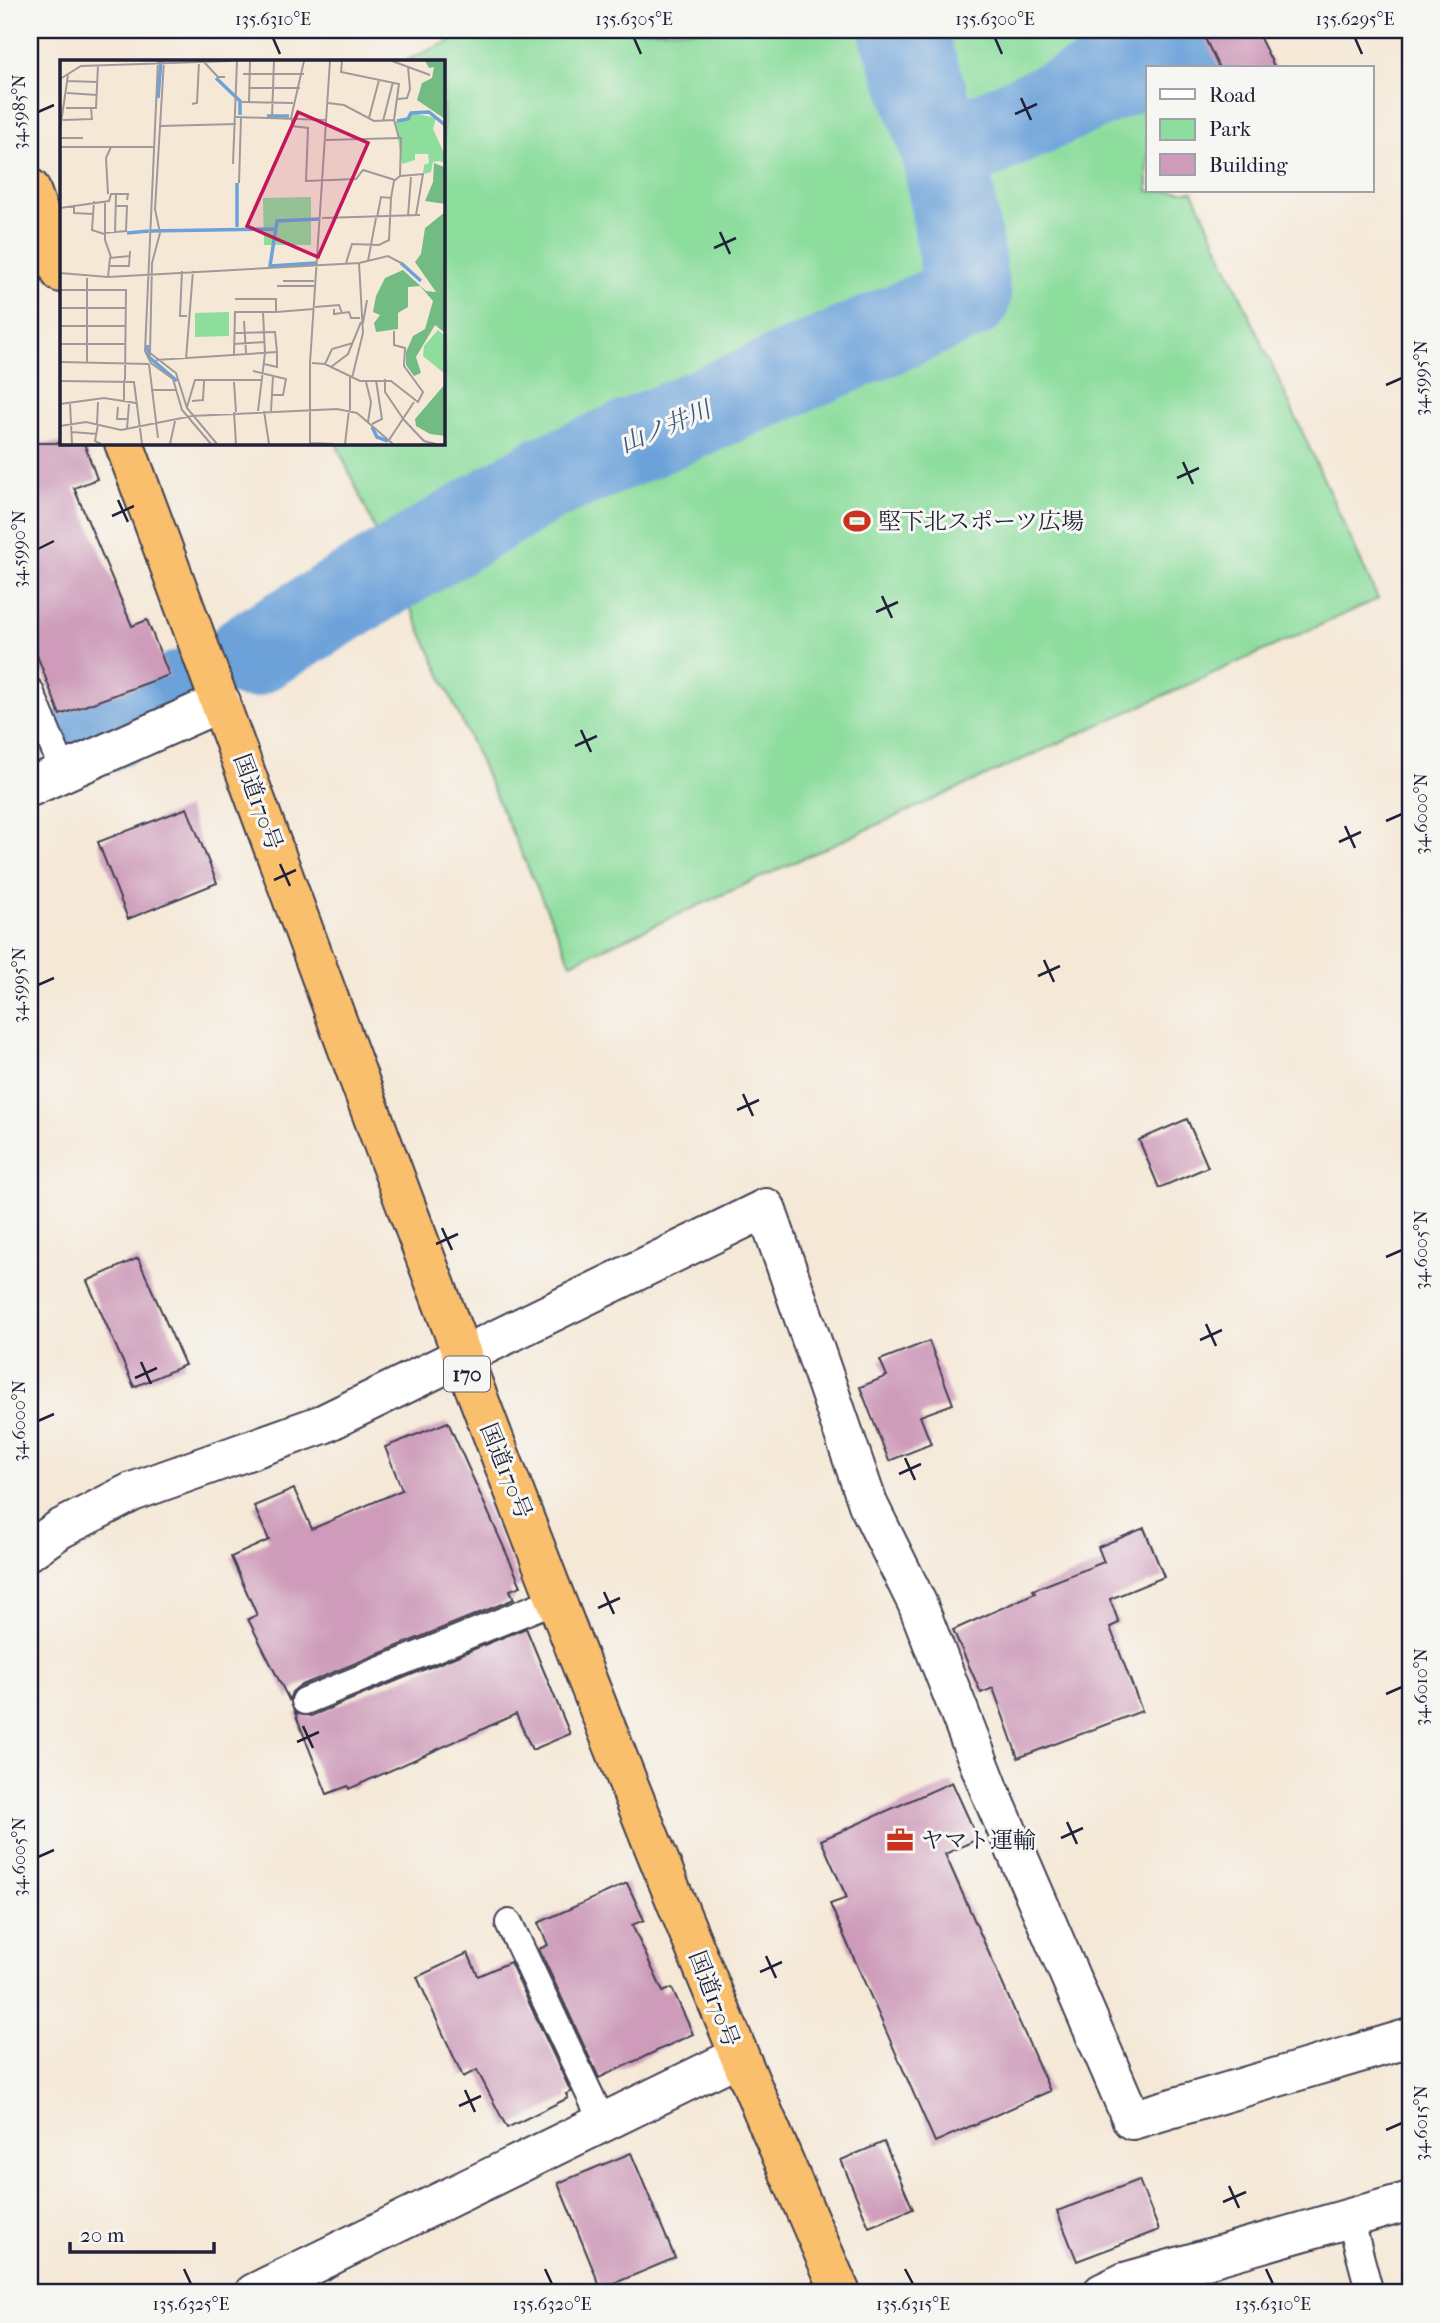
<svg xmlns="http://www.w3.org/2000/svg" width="1440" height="2323" font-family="'IM FELL French Canon','Noto Serif JP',serif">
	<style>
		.green { fill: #8ddd9d; stroke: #58806c; stroke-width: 2 }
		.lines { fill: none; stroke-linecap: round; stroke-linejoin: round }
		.river { stroke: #6ca2d9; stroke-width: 86 }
		.building { fill: #ce9cba }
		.lane-casing { stroke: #424052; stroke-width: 30 }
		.street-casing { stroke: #424052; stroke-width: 42 }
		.highway-casing { stroke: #424052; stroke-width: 42 }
		.lane { stroke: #fff; stroke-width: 26 }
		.street { stroke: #fff; stroke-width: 38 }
		.highway { stroke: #f9bf6d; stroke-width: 38 }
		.ticks { fill: none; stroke: #22223b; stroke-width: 2.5 }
		.labels { text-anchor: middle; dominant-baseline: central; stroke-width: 6; stroke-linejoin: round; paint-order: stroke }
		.shield { fill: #f6f6f2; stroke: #626272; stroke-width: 2 }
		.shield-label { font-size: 21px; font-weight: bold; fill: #22223b }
		.poi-label { font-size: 23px; fill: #22223b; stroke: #f6f6f2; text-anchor: start }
		.street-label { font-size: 23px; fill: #22223b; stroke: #f6f6f2 }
		.water-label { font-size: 24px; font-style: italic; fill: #40557a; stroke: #f6f6f2 }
		.inset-river { fill: none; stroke: #6ca2d9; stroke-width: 3.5 }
		.inset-road { fill: none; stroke: #a19999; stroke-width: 2 }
		.view { fill: #c2185b; fill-opacity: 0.15; stroke: #c2185b; stroke-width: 3.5 }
		.inset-edge { fill: none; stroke: #22223b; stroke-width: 3.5 }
		.neatline { fill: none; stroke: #22223b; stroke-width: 2.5 }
		.ticks-label { font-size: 18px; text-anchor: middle; fill: #22223b }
	</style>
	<rect width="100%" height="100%" fill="#f6f6f2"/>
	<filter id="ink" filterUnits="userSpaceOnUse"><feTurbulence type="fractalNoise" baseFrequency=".0143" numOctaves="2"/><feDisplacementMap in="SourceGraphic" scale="14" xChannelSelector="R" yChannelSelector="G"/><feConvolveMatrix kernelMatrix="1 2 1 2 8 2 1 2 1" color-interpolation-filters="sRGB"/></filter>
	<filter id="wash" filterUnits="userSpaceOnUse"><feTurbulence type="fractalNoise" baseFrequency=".00686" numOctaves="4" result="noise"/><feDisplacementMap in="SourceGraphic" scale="28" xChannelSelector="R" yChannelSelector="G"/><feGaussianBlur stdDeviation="1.57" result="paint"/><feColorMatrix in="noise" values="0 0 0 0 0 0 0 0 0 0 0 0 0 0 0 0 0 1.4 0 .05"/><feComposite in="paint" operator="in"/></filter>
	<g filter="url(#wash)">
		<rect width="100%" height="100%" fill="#f5e8d7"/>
		<!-- green -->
		<path class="green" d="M475,30h645l28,61v100h45l185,408 -807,364 -235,-520h107v-382h-38z"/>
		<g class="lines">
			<!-- river -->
			<path class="river" d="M945,154l271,-124
				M249,655l294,-175 425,-183 -23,-143 -43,-124
				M92,734l94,-42"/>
		</g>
		<g id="blocks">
			<!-- building -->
			<path class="building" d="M1201,30h55l19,38h-56z
				M30,443h54l13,36 -23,9 58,138 15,-6 22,55 -109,40 -30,-78z
				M187,808l30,75 -89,36 -30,-77z
				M1187,1119l21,48 -49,21 -20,-48z
				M138,1258l47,107 -51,22 -47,-106z
				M929,1341l24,63 -33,12 11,28 -42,17 -29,-74 27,-11 -7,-16z
				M448,1422l73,164 -11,4 4,9 -215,87 -7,6 -3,8 -41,-81 9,-4 -26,-58 38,-17 -15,-34 40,-17 18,40 90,-39 -17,-43z
				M1144,1528l20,49 -54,22 9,24 -9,4 32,84 -124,47 -25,-70 -12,5 -28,-63 82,-37 -2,-3 71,-28 -6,-15z
				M526,1628l44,106 -38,16 -16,-36 -167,75 -1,-3 -21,8 -32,-81 16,3z
				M952,1782l26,57 -33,15 105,237 -115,51 -105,-238 17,-6 -26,-58z
				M627,1883l17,37 -12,5 31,67 9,-4 21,46 -94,44 -60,-129 9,-4 -10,-22z
				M468,1953l10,23 32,-14 61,130 -5,2 2,4 -61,30 -30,-58 -14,7 -46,-100z
				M884,2142l29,67 -44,18 -28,-67z
				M631,2153l44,105 -74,31 -43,-106z
				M1139,2180l20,50 -82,31 -20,-50z"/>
		</g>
	</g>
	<g filter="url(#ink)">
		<use href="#blocks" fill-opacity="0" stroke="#424052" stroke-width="2"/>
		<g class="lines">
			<defs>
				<path id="lane" d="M30,691l34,81
					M305,1701l252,-102
					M509,1923l94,200
					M1350,2218l20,75"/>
				<path id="street" d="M30,787l191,-85
					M30,1550l30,-21 72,-37 191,-68 443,-216 102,296 49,99 73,188 142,329 278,-82
					M254,2293l483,-236
					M1102,2293l23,-11 285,-81"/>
				<path id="highway" d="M30,188l31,85
					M124,443c230,620 451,1244 717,1850"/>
			</defs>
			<!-- lane casing -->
			<use href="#lane" class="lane-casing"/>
			<!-- street casing -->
			<use href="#street" class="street-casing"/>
			<!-- highway casing -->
			<use href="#highway" class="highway-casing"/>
			<!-- lane -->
			<use href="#lane" class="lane"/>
			<!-- street -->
			<use href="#street" class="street"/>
			<!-- highway -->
			<use href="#highway" class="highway"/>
		</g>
	</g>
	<!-- ticks -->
	<path class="ticks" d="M273,38l7,16M634,38l7,16M995,38l7,16M1355,38l7,16M1021,98l10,22M38,112l16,-7M1015,114l22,-10M720,232l10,22M714,248l22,-10M1386,385l16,-7M1183,462l10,22M1177,478l22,-10M118,500l10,22M112,516l22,-10M38,549l16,-8M882,596l10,22M876,612l22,-10M581,730l10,22M575,746l22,-10M1386,821l16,-7M1345,826l10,22M1339,842l22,-10M280,864l10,22M274,880l22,-10M1044,960l10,22M1038,976l22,-10M38,985l16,-7M743,1094l10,22M737,1110l22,-10M442,1228l10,22M436,1244l22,-10M1386,1257l16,-7M1206,1324l10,22M1200,1340l22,-10M141,1362l10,22M135,1378l22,-10M38,1421l16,-7M905,1458l10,22M899,1474l22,-10M604,1592l10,22M598,1608l22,-10M1386,1694l16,-7M303,1726l10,22M297,1742l22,-10M1067,1822l10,22M1061,1838l22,-10M38,1857l16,-7M766,1956l10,22M760,1972l22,-10M465,2090l10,22M459,2106l22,-10M1386,2130l16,-7M1229,2186l10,22M1223,2202l23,-10M184,2269l7,15M545,2269l7,15M905,2269l8,15M1266,2269l7,15"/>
	<!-- icons -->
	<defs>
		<symbol id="stadium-bare" viewBox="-9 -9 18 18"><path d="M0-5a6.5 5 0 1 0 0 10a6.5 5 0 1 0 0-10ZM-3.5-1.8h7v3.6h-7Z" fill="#c8321e" stroke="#f6f6f2" stroke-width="2.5" paint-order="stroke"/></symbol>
		<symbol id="office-bare" viewBox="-9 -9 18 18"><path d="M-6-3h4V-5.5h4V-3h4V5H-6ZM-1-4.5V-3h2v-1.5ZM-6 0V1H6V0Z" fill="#c8321e" stroke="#f6f6f2" stroke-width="2.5" paint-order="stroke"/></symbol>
	</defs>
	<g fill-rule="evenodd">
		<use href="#stadium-bare" x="838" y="502" width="38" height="38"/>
		<use href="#office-bare" x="881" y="1821" width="38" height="38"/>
	</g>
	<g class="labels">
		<!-- shield labels -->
		<rect class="shield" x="444" y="1356.5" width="46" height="35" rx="5"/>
		<g class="shield-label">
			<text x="467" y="1374">170</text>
		</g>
		<!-- poi labels -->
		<g class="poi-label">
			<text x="878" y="521">堅下北スポーツ広場</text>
			<text x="921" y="1840">ヤマト運輸</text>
		</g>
		<!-- street labels -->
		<g class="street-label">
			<text transform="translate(258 802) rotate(70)">国道170号</text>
			<text transform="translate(506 1471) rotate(68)">国道170号</text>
			<text transform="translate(714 1999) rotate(69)">国道170号</text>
		</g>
		<!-- water labels -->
		<g class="water-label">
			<text transform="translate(665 427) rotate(-23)">山ノ井川</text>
		</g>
	</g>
	<!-- overview -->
	<g transform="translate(60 60)">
		<rect width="385" height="385" fill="#f5e8d7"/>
		<path d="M352,53l24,5 -3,11 12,26v19l-2,-12 -5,-1 -5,1 -2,10 -8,2 1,-9 5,-2 -1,-9h-13v6l-13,4 -7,-43 14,-1zM251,137v48h-47l-1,-47zM169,252v24l-34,1v-24zM378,270l7,6v38l-22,-18 1,-10z" fill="#8ddd9d"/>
		<path d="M365,1h20v58l-28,-19 5,-17 10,-5 2,-11 -5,1zM374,103l10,4 1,37 -20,-3 8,-19zM385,152v121l-10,-8 -19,32 5,16 -7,3 -8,-11v-13l7,-16 12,-7 8,-28 -13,-15 -12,1v20l-10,6v16l-22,3 -2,-9 6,-8 -7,-3 3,-16 9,-18 18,-8 23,21 10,1 -21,-30 6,-8 4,-26zM385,324v52l-15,-2 -14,-8 -1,-7z" fill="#72bc84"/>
		<path class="inset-river" d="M156,18l24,23v14M98,38l3,-37M207,56h22M337,61l11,-2 3,-6 18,-1 16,13M177,123v44M90,171l124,-2M67,173l22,-2M256,203l-46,3 7,-45 43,-2M341,203l20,18M87,285l2,12 28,24M312,367l5,10 11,4"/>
		<path class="inset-road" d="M98,1l-13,290 6,12 22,16 9,31 29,34M104,1l-9,148 5,24 -8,30 -2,90 26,20 11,35 30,36M282,1l-1,11 58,12 -5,36 5,18M332,1l38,14M144,2l14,15h7M183,14h61M0,19l21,-13 150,-5M8,21l29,1M189,28h51M7,33l30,2M338,39l9,-1 3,-9 -2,-22M182,42l51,1M189,42l1,-41M268,43l16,2 30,16 20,-1M132,44l5,-1 2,-41M6,48h30l2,-43M176,57l90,3M212,57l2,-56M231,58l13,-57M232,58v8l16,2 -2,53 50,-2 7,-9 32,10M309,58l10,-38M3,60l29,-1 -1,-11M323,61l10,-39M100,66l76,-2M0,70l8,-55M0,78h23M266,80l75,-2 -1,38 -6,5 -3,17 -10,-1 -4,21M0,87h94M173,104l4,-103M340,116l23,-2 -7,41M179,123l2,-66M48,134l-2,-36 5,-11M34,141l-2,29 12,4M45,141v39l6,17M14,146v7l19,1M0,148l49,-7 2,-7h17l-1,6M348,156l3,-39M262,158l98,-3M44,173l22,-2 1,-25h-11M55,173l1,-39M308,201l8,-43M286,203l6,-19 27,1 10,-5 2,-42M49,206h20l1,-15M122,211l-2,45h7M0,213l48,4 251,-14 29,-7 15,8M48,217l2,-19 20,-2M27,218v84M223,221h31M217,226h37M0,230h66l-1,90M255,247l24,-2 3,8M0,248h65M274,249v5l15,-2 2,6h9M216,252l38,-3M184,261l2,32M303,263l4,-23M0,266h65M0,284h65M174,284l30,-2M174,295l1,-43h41v-13h-41M126,299l7,-88M96,300l121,-8 -2,-20 -40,1M0,302l89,2M252,303l13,1 35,17h31l27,21 5,-10 -19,-26 1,-18 -11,-3v-14M89,304l9,74M204,304l13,3v-15M265,304l7,-15 21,-6M271,307l17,-13 13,-32M193,311l33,8 -3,16h-11M292,318l11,-45 -4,-70M325,319v13l19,28 20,21 12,3M0,321l74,1 8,62M174,322l2,30M306,322l5,20 -3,20M91,330h26M132,341l11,-1 1,-19M64,342v-22M10,343l2,41M0,344l44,-6 32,5M58,347l-1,12h11M127,347l8,-27h67M290,350v-33M198,351l7,-58 -2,-41M204,351l5,33M211,351l2,-35M174,352l2,32M37,364l1,-22M38,364l-3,17 6,3M312,364l10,-5 -6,-39M0,366l26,-4 35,8 71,-14 145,-7 20,4 36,31M67,369l2,-25M12,372l25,2M329,380l25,-38M250,383l25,1M110,384l5,-23M250,384v-81l20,-302M285,384l4,-34"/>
		<path class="view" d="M238,52l70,31 -50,114 -71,-31z"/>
		<rect width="385" height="385" class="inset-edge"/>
	</g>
	<!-- margin -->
	<rect width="1440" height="2323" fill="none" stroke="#f6f6f2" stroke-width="77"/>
	<!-- legend -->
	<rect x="1146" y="66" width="228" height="126" fill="#f6f6f2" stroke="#a1a1a9" stroke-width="2"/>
	<rect x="1160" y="89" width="35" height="10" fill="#ffffff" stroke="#a1a1a9" stroke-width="2"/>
	<text x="1209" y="102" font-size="21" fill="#22223b">Road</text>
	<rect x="1160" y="119" width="35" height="21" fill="#8ddd9d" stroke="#a1a1a9" stroke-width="2"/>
	<text x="1209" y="136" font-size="21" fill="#22223b">Park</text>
	<rect x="1160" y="154" width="35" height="21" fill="#ce9cba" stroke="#a1a1a9" stroke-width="2"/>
	<text x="1209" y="172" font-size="21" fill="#22223b">Building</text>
	<!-- scale -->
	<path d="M70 2242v10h144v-10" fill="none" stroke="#22223b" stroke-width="3.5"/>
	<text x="80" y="2242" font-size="21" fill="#22223b" stroke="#f6f6f2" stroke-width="5" paint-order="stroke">20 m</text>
	<rect x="38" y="38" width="1364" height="2246" class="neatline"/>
	<g class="ticks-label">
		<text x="273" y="25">135.6310°E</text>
		<text x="634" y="25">135.6305°E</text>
		<text x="995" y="25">135.6300°E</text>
		<text x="1355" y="25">135.6295°E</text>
		<text transform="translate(19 112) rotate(-90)" y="6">34.5985°N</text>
		<text transform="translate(1421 378) rotate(-90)" y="6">34.5995°N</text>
		<text transform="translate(19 549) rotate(-90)" y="6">34.5990°N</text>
		<text transform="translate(1421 814) rotate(-90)" y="6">34.6000°N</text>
		<text transform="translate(19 985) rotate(-90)" y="6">34.5995°N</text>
		<text transform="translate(1421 1250) rotate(-90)" y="6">34.6005°N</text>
		<text transform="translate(19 1421) rotate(-90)" y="6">34.6000°N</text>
		<text transform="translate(1421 1687) rotate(-90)" y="6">34.6010°N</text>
		<text transform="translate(19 1857) rotate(-90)" y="6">34.6005°N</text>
		<text transform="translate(1421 2123) rotate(-90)" y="6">34.6015°N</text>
		<text x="191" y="2310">135.6325°E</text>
		<text x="552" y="2310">135.6320°E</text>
		<text x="913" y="2310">135.6315°E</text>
		<text x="1273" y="2310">135.6310°E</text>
	</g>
</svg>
